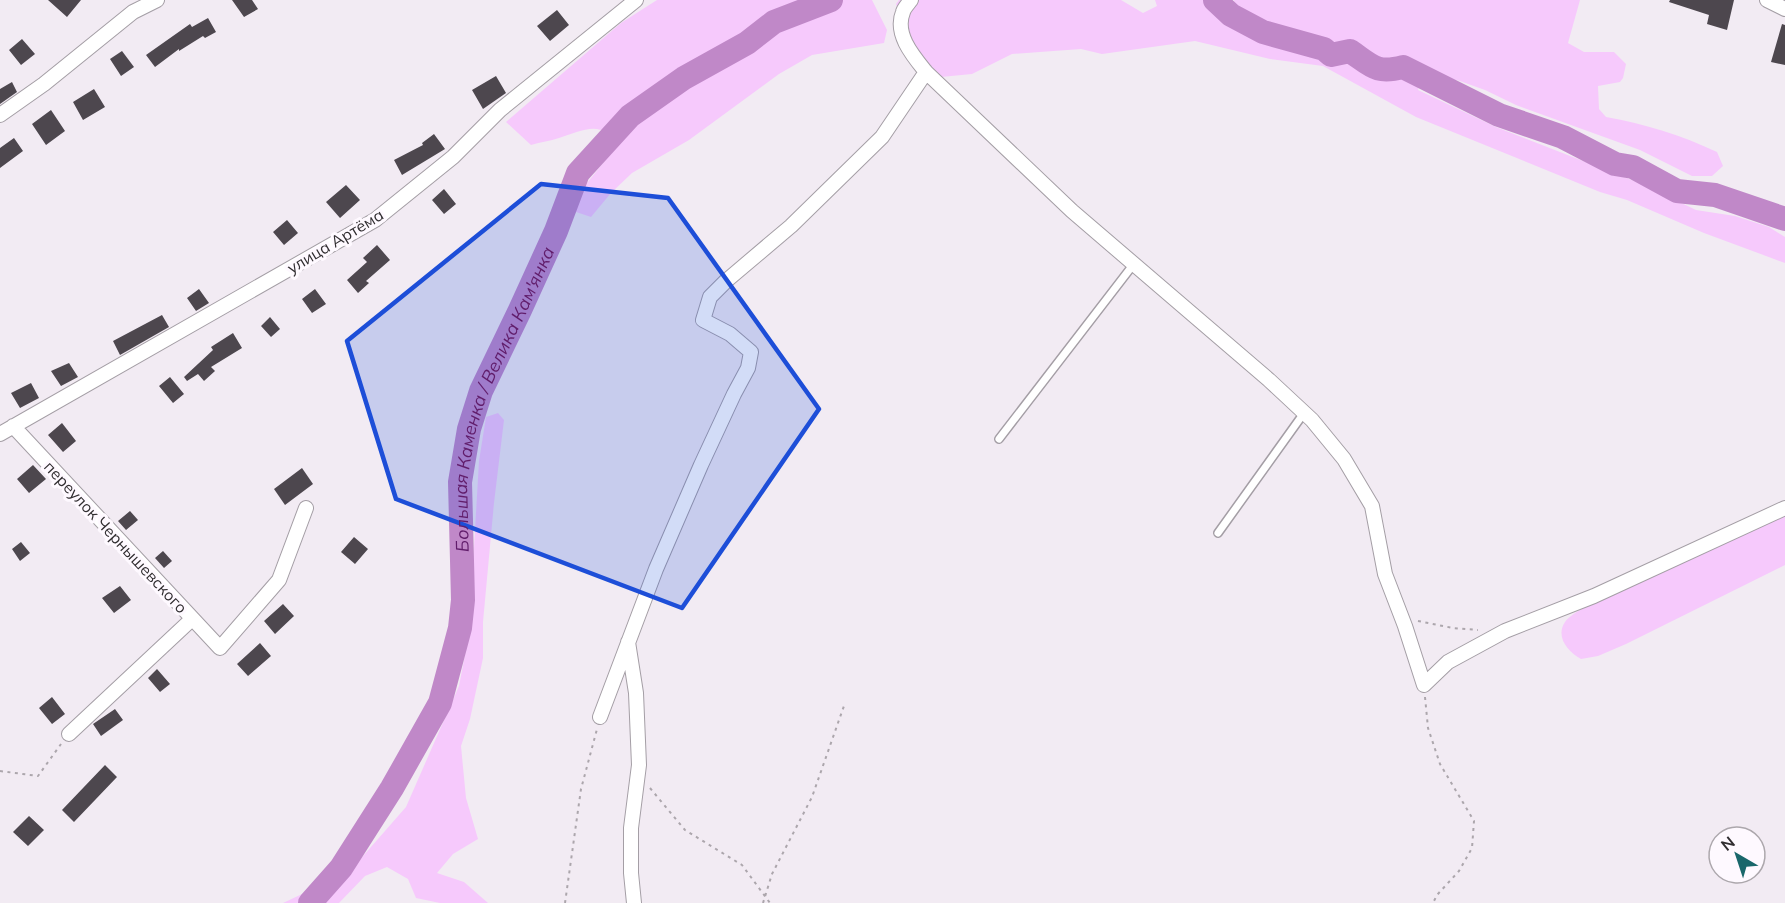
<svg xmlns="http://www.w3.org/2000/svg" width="1785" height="903" font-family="Mulish,sans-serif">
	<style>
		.green { fill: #f6c9fc }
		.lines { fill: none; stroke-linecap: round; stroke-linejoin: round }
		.river { stroke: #c088c8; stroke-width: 24 }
		.building { fill: #4d474e }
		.lane-casing { stroke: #a49ea5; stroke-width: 10 }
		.street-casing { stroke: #a49ea5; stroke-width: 16 }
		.path { stroke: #aca6ac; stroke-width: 2; stroke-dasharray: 3 4.5; stroke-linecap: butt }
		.lane { stroke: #fff; stroke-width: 7 }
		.street { stroke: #fff; stroke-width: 14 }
		.marked { fill: #1d4ed8; fill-opacity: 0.2; stroke: #1d4ed8; stroke-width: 4.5; stroke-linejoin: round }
		.labels { text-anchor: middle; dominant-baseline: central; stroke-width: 6; stroke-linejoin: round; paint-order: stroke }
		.street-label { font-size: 16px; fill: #302d30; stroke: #fef9ff }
		.water-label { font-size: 18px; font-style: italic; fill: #611d6b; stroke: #fef9ff }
	</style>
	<rect width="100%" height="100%" fill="#f2ebf3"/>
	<!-- green -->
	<path class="green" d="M657,0h215l15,30 -3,13 -72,12 -33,19 -90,66 -57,33 -21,20 -20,24 -15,-5 -1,-14 40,-50c-9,-31 -34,-17 -56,-10 -9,3 -18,4 -28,7l-25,-23 115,-99z
		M899,0h222l22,13 14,-7 -2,-6h60l16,15 6,3 -3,-18h346l-12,43 16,9h30l12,12 -3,14 -3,4 -22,4 1,23 7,8c39,7 75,18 111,35l6,14 -11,10h-20l-52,-26 -124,-45 -31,-15 -28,-10 -36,-3 -3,13 78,37 146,57 54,26 39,6 34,11 16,10v26l-81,-30 -77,-33 -27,-8 -184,-75 -93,-51 -53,-7 -75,-18 -93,13 -21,-5 -69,5 -40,20 -31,3 -21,-15 -24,-58z
		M498,413l6,7 -10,83 -11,119v36l-13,61 -9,27 5,52 12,41 -25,15 -16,19 27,9 24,21h-48l-24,-5 -8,-19 -21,-12 -22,9 -26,27h-56l66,-31 57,-65 53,-121 10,-52 10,-173 7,-44z
		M1785,514v51l-159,79 -28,12 -17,3c-13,-7 -26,-22 -16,-37 9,-13 46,-26 61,-33 53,-25 106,-50 159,-75z"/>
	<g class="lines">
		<!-- river -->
		<g class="river">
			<path d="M1215,0l16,15 32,17 61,17 7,6 19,-4c22,15 26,23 53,16l96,48 64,22 52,27 18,3 44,24 38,4 70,24"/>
			<path id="s1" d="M310,903l31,-35 51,-80 48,-85 20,-75 3,-28 -3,-118 9,-53 12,-38 39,-81 36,-79 22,-58 52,-57 54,-38 63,-35 27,-21 57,-22"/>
		</g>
	</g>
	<!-- building -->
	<path class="building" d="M48,0h33l-14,17z
		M232,0h20l6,9 -14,8z
		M1670,0h64l-7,30 -20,-6 2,-9 -40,-13z
		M557,10l12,15 -19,16 -13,-15z
		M208,18l8,14 -11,6 -2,-2 -24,15v-2l-24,18 -9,-12 44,-31 2,3z
		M1782,24l3,1v40l-14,-3z
		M22,39l13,15 -14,11 -12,-15z
		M122,51l12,16 -13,9 -11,-17z
		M496,76l10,17 -23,16 -11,-19z
		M12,82l5,10 -17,12v-15z
		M94,89l11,18 -22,13 -10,-18z
		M51,110l14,21 -19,14 -14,-21z
		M434,134l11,15 -43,26 -8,-15 29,-15 -1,-2z
		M14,138l9,13 -23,17v-20z
		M346,185l14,15 -20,18 -14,-16z
		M444,189l12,15 -12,10 -12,-14z
		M287,220l11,13 -14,12 -11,-13z
		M377,245l13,15 -24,21 3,2 -11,10 -11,-13 20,-18 -4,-4z
		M199,289l10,14 -13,8 -9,-13z
		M315,289l11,15 -14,9 -10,-14z
		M162,315l7,12 -49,28 -7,-14z
		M270,317l10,12 -9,8 -10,-11z
		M233,333l9,15 -31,19 4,4 -11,10 -6,-7 -11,7 -3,-4 29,-27 -2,-3z
		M69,363l9,14 -17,9 -10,-15z
		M170,377l14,17 -11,9 -14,-17z
		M31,383l8,15 -19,10 -9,-15z
		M62,423l14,18 -13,11 -15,-17z
		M33,465l13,14 -17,14 -12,-14z
		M302,468l11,16 -28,21 -11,-16z
		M130,511l8,9 -12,10 -8,-9z
		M354,537l14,12 -13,15 -14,-12z
		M21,542l9,11 -10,8 -8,-12z
		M163,551l9,10 -8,7 -9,-10z
		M120,586l11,14 -17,13 -12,-15z
		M283,604l11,12 -19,18 -11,-13z
		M260,643l11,13 -23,20 -11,-12z
		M157,669l13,15 -10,8 -12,-14z
		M52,697l13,17 -13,10 -13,-16z
		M115,709l8,11 -22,16 -8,-12z
		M105,765l12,12 -43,45 -12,-12z
		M29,816l15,14 -16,16 -15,-14z"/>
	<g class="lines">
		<defs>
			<path id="lane" d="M999,439l134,-174
				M1218,533l86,-120"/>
			<path id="street" d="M1767,0l18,9
				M926,72l146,139 197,169 43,40 32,39 28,47 13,68 20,52 19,59 24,-23 57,-31 89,-35 191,-88
				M0,115l44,-31 89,-72 24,-12
				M13,426l207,222 59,-68 27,-72
				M0,434l375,-214 78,-63 47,-47 136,-110
				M628,642l8,51 3,72 -8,63v45l3,30
				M600,717l56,-148 45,-104 33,-71 14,-26 3,-16 -21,-18 -27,-14 7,-23 16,-16 65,-55 91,-89 44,-65c-13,-16 -32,-38 -23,-60 1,-4 5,-8 8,-12
				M69,734l123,-115"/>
		</defs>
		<!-- lane casing -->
		<use href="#lane" class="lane-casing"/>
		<!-- street casing -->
		<use href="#street" class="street-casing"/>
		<!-- path -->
		<path class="path" d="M1418,621l35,7 25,2
			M1425,697l3,31 12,36 34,57 -2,27 -13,23 -22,24 -4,8
			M0,771l38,5 23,-32
			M650,788l35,42 57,35 28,38
			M565,903l16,-114 16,-60
			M763,903l9,-29 40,-77 33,-94"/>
		<!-- lane -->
		<use href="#lane" class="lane"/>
		<!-- street -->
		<use href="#street" class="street"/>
	</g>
	<!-- marked area -->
	<path class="marked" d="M541,184l127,14 151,211 -137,199 -286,-109 -49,-158z"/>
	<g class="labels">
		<!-- street labels -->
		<g class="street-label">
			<text transform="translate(335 241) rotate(-31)">улица Артёма</text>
			<text transform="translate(116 537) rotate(47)">переулок Чернышевского</text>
		</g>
		<!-- water labels -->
		<g class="water-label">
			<text stroke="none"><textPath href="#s1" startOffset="554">Большая Каменка / Велика Кам'янка</textPath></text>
		</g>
	</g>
	<!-- north arrow -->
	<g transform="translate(1737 855) rotate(321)"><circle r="28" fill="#fef9ff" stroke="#aca7ac" stroke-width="1.5"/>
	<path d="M0-4.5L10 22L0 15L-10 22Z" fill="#19676b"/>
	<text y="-9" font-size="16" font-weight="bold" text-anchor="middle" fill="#302d30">N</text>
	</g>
</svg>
